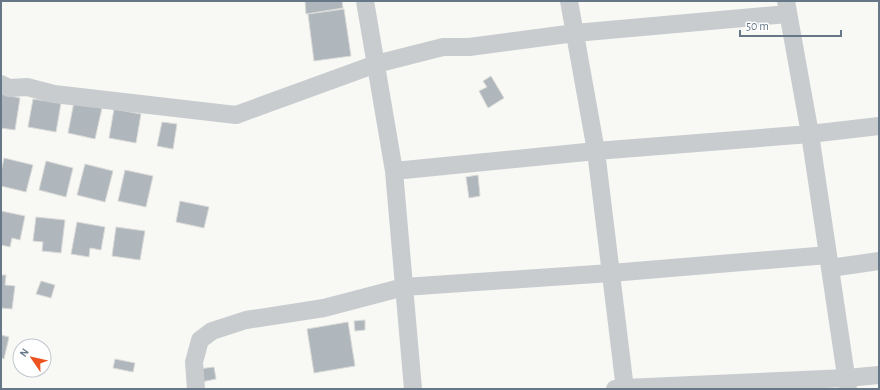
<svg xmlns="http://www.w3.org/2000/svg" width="880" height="390" font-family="'Alegreya Sans',sans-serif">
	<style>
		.building { fill: #afb7bd; stroke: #dadad8 }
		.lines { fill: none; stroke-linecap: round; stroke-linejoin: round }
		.minor { stroke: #c8cccf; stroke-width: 18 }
	</style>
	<rect width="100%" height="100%" fill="#f8f8f5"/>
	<!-- building -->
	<path class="building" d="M305,1h37l1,7 -37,6z
		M344,9l7,47 -37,5 -6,-47z
		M491,76l13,22 -16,10 -9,-17 8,-4 -4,-6z
		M1,94l19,4 -5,32 -14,-2z
		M33,99l28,4 -5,29 -28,-5z
		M74,102l28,6 -7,31 -27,-6z
		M114,109l27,5 -5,29 -27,-5z
		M162,122l15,2 -4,25 -16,-3z
		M4,158l29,7 -7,27 -25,-6v-14z
		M46,161l27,7 -7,29 -27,-7z
		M85,164l28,7 -8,31 -28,-7z
		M125,170l28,6 -7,31 -28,-6z
		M478,175l2,21 -11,2 -3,-21z
		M180,201l29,6 -5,21 -28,-6z
		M1,211l24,5 -5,24 -8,-2 -2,9 -9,-2z
		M36,217l29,3 -4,33 -19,-2 1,-9 -10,-1z
		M77,222l28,5 -4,23 -11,-2 -1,9 -18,-3z
		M116,227l29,4 -5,29 -28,-4z
		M1,275h5l-1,10 10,1 -3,23 -11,-1z
		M41,281l14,4 -4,13 -15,-4z
		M365,320v10l-10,1 -1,-10z
		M348,322l7,44 -41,7 -7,-44z
		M1,335l8,2 -5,22 -3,-1z
		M115,359l20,4 -2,9 -20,-4z
		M214,367l2,12 -15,3 -2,-13z"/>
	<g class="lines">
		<!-- minor -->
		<path class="minor" d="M365,1l29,170 19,218
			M569,1l27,150 29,238
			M786,1l24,133 38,255
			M1,84l8,4 18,-1 27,7 182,21 140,-51 67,-17h26l106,-14 213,-19
			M394,171l202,-20 214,-17 69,-8
			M830,268l49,-7
			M196,389l-2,-27 6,-22 12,-9 34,-11 78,-12 80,-21 207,-14 217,-18
			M615,389l10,-1 222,-10 32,-3"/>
	</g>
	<!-- border -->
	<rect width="880" height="390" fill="none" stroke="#667888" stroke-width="4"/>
	<!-- north arrow -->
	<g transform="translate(32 358) rotate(304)"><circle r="19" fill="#ffffff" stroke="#c2c9cf"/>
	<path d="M0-3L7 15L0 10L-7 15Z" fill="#ed5321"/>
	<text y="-6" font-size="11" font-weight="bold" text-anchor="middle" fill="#667888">N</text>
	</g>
	<!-- scale -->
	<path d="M740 30v6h101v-6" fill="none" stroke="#667888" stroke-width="2"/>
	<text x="746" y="30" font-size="12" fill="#667888" stroke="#ffffff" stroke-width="3" paint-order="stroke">50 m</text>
</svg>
